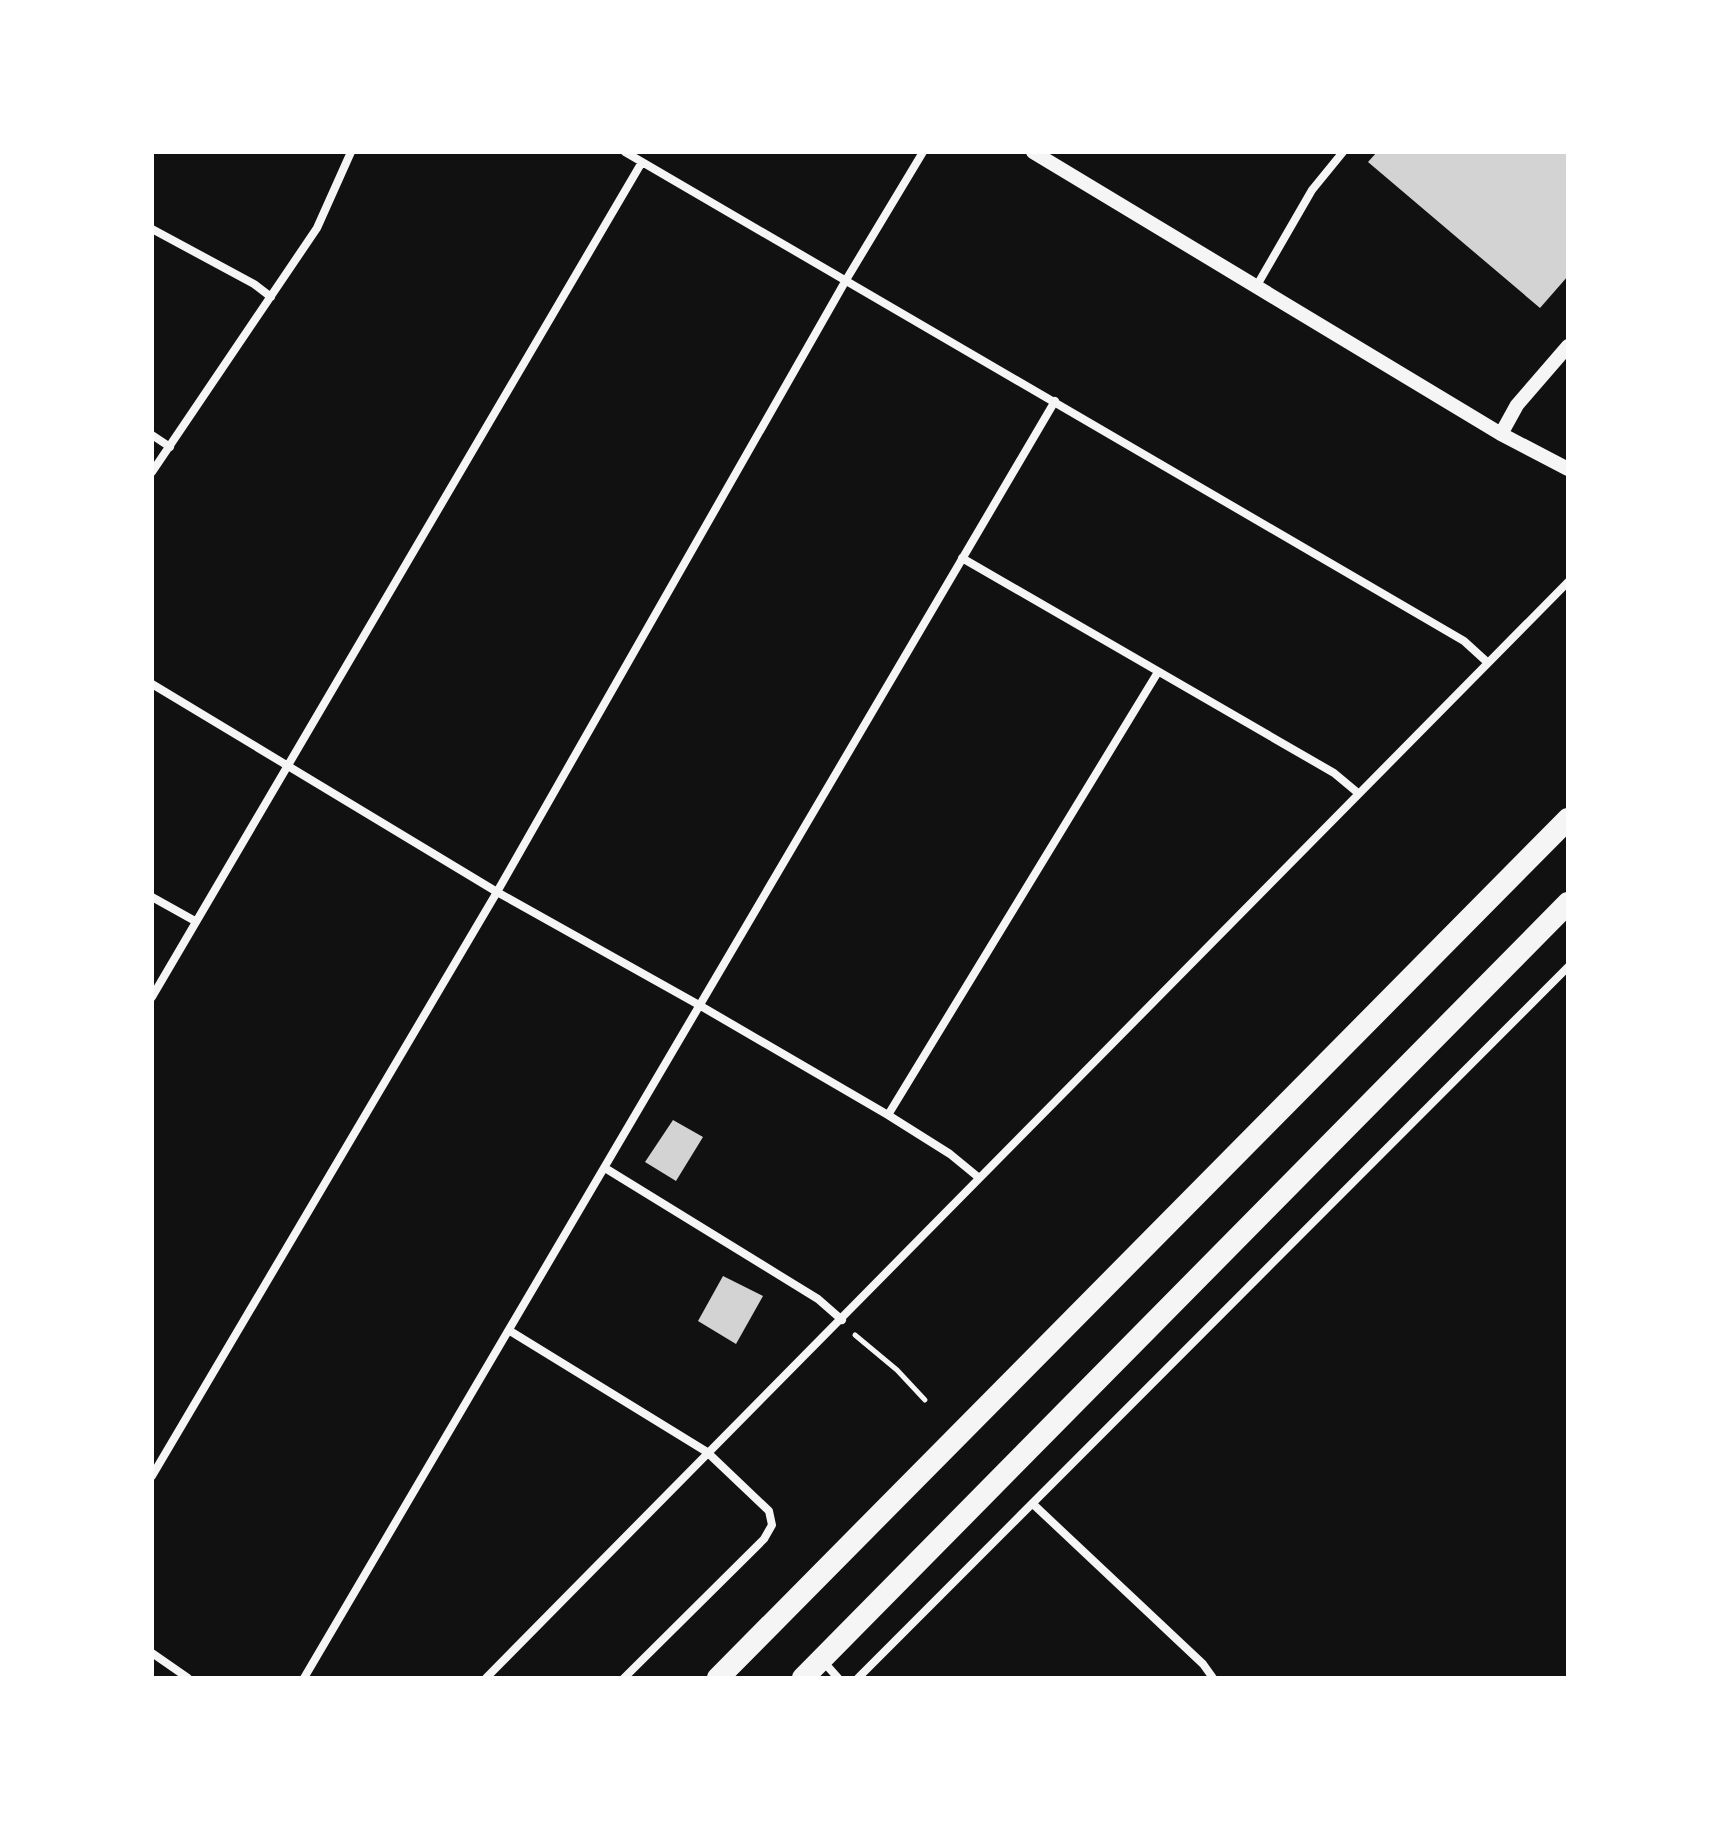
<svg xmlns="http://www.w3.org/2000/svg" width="1720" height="1830" font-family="Figtree,sans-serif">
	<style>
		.building { fill: #d3d3d3 }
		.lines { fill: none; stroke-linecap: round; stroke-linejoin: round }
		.path { stroke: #f5f5f5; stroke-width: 5 }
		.minor { stroke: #f5f5f5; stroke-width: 8 }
		.tertiary { stroke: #f5f5f5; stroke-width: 14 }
		.trunk { stroke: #f5f5f5; stroke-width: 22 }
	</style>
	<rect width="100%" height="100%" fill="#111"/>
	<!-- building -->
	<path class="building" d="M1377,152h191v124l-28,32 -172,-146z
		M673,1120l30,17 -27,44 -31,-19z
		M723,1276l40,20 -27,48 -38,-23z"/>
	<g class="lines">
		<!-- path -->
		<path class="path" d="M855,1335l42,35 28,30"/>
		<!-- minor -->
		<path class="minor" d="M625,152l839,489 23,21
			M152,229l102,55 17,13
			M1256,287l56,-97 31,-38
			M152,435l18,12
			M152,472l165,-244 34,-76
			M962,558l372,215 24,20
			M152,684l345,208 202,113 189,110 62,39 28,23
			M152,897l43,24
			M152,997l490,-835
			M888,1115l270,-443
			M605,1168l213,131 24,21
			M510,1331l197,121 62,59 3,14 -8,14 -140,139
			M152,1476l345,-584 349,-612 77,-128
			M1033,1504l170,160 10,14
			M152,1653l36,25
			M822,1660l16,18
			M304,1678l751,-1277
			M486,1678l1082,-1096
			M858,1678l710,-711"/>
		<!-- tertiary -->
		<path class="tertiary" d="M1033,152l468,282 67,35
			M1501,434l16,-29 51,-59"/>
		<!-- trunk -->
		<path class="trunk" d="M718,1678l850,-859
			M803,1678l765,-775"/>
	</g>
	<!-- border -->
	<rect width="1720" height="1830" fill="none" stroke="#ffffff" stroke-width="308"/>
</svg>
